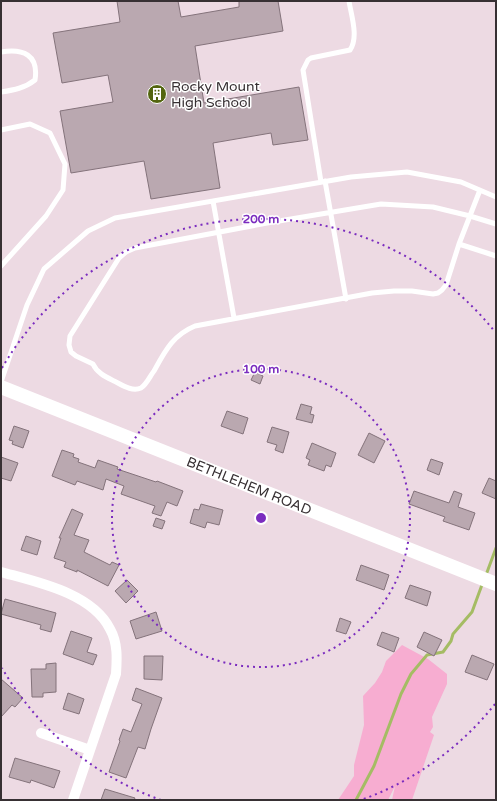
<svg xmlns="http://www.w3.org/2000/svg" width="497" height="801" font-family="'Varela Round',sans-serif">
	<style>
		.green { fill: #f7add1 }
		.lines { fill: none; stroke-linecap: round; stroke-linejoin: round }
		.stream { stroke: #a5bc64; stroke-width: 3 }
		.building { fill: #baa8b0; stroke: #84737b }
		.service { stroke: #fff; stroke-width: 5 }
		.minor { stroke: #fff; stroke-width: 10 }
		.secondary { stroke: #fff; stroke-width: 14 }
		.ring { fill: none; stroke: #7b2cbf; stroke-width: 2; stroke-dasharray: 2 4 }
		.labels { text-anchor: middle; dominant-baseline: central; stroke-width: 3; stroke-linejoin: round; paint-order: stroke }
		.poi-label { font-size: 14px; fill: #373033; stroke: #fff; text-anchor: start }
		.street-label { font-size: 14px; fill: #373033; stroke: #fff }
		.centre { fill: #7b2cbf; stroke: #fff; stroke-width: 2 }
		.ring-label { font-size: 12px; text-anchor: middle; font-weight: bold; fill: #7b2cbf; stroke: #fff; stroke-width: 3; stroke-linejoin: round; paint-order: stroke }
	</style>
	<rect width="100%" height="100%" fill="#eddae3"/>
	<!-- green -->
	<path class="green" d="M402,645l26,14 19,15v10l-15,33 1,10 -3,5 4,3 -22,65h-20l3,-14 -7,14h-50l16,-24v-11l10,-40 -1,-29 12,-13 7,-11 4,-11z"/>
	<g class="lines">
		<!-- stream -->
		<path class="stream" d="M486,575l10,-27
			M356,800l18,-34 27,-72 10,-20 16,-19 16,-3 8,-11 2,-7 19,-22 11,-30"/>
	</g>
	<!-- building -->
	<path class="building" d="M117,1h61l3,16 58,-10v-6h39l5,30 -88,15 9,57 95,-16 9,53 -35,5 -2,-12 -58,10 7,45 -69,11 -7,-38 -73,12 -11,-62 53,-9 -5,-27 -46,8 -9,-50 67,-11z
		M255,372l8,4 -3,8 -9,-4z
		M301,404l11,3 -2,7 4,1 -2,8 -16,-4z
		M227,411l21,7 -5,16 -22,-8z
		M14,426l15,5 -6,17 -11,-4 1,-3 -4,-1z
		M272,427l17,5 -6,21 -8,-3 2,-5 -10,-3z
		M369,433l16,8 -11,22 -16,-8z
		M312,443l24,10 -5,14 -5,-2 -2,6 -16,-6 2,-5 -4,-2z
		M62,450l12,4 -1,3 6,2 -1,3 17,6 3,-8 20,7 -1,2 39,13 1,-1 26,10 -6,15 -10,-4 -6,14 -9,-3 3,-7 -34,-12 3,-8 -18,-7 -3,11 -26,-9 -2,4 -23,-9z
		M1,457l17,6 -7,18 -10,-3z
		M431,459l12,4 -4,12 -12,-5z
		M489,478l7,3v18l-14,-6z
		M414,491l35,12 5,-12 8,3 -4,13 17,6 -6,17 -26,-9 2,-4 -36,-13z
		M201,504l22,6 -4,15 -12,-3 -2,6 -15,-5 4,-14 5,1z
		M72,509l11,5 -9,21 15,5 -5,12 26,13 2,-3 7,3 -11,21 -31,-16v2l-13,-5 2,-5 -12,-4 7,-20h-2z
		M156,518l9,3 -3,8 -9,-3z
		M26,536l15,5 -4,14 -16,-5z
		M361,565l28,10 -5,15 -28,-10z
		M127,580l11,11 -12,12 -11,-12z
		M410,585l21,7 -4,14 -22,-8z
		M5,599l51,14 -5,19 -11,-3 1,-4 -40,-11z
		M156,612l6,19 -26,8 -6,-18z
		M340,618l11,4 -5,12 -10,-3z
		M71,631l21,7 -5,14 10,3 -4,10 -30,-11z
		M382,632l17,6 -5,14 -17,-7z
		M424,632l18,8 -8,16 -17,-9z
		M472,655l22,9 -7,16 -22,-8z
		M144,656h19l-1,24 -18,-1z
		M56,663v29l-13,1v4h-11l-1,-28h15v-5z
		M1,679l22,19 -8,9 -3,-2 -11,12z
		M136,688l26,10 -11,31 -6,20 -7,-2 -12,31 -17,-6 11,-31 -1,-1 4,-11 8,3 11,-28 -10,-4z
		M68,693l16,6 -5,15 -16,-5z
		M15,758l45,13 -6,17 -23,-8 -1,3 -21,-6z
		M105,789l30,9 -1,2h-33z"/>
	<g class="lines">
		<!-- service -->
		<path class="service" d="M1,52c22,-4 38,3 34,28 -10,8 -21,10 -34,12
			M1,130l29,-6 20,9 15,31 -2,26 -17,26 -45,50
			M325,181l21,118
			M321,182l-18,-112 5,-10 3,-2 39,-8c9,-13 1,-35 -1,-49
			M480,190l-21,54 -13,41 -4,5 -4,3 -5,1 -21,-3h-18l-22,2 -177,33c-22,9 -30,25 -41,45 -4,5 -7,13 -13,17 -9,4 -19,-3 -27,-7 -8,-4 -17,-8 -21,-17l-17,-8 -5,-4 -2,-7 1,-9 49,-78 7,-6 9,-4 132,-25 114,-19 52,3 37,9 26,8
			M213,201l21,117
			M459,244l37,12
			M1,382l26,-77 17,-36 44,-38 27,-13 236,-41 56,-5 54,10 35,15"/>
		<!-- minor -->
		<path class="minor" d="M1,572c36,10 91,21 109,57 8,14 7,30 6,45l-43,126
			M41,733l49,17"/>
		<!-- secondary -->
		<path class="secondary" d="M1,387l495,197"/>
	</g>
	<!-- distance rings -->
	<g class="ring">
		<circle cx="261" cy="518" r="149"/>
		<path d="M495 704A299 299 0 0 1 361 800M161 800A299 299 0 0 1 2 668M2 368A299 299 0 0 1 495 332"/>
	</g>
	<!-- icons -->
	<defs>
		<symbol id="building-disc" viewBox="-11 -11 22 22"><circle r="9.5" fill="#53650f" stroke="#fff"/><path d="M-4-6H4V6H1V3H-1V6H-4ZM-2.5-4.3h1.7v1.8h-1.7ZM.8-4.3h1.7v1.8H.8ZM-2.5-1h1.7V.8h-1.7ZM.8-1h1.7V.8H.8Z" fill="#fff"/></symbol>
	</defs>
	<g fill-rule="evenodd">
		<use href="#building-disc" x="146" y="83" width="22" height="22"/>
	</g>
	<g class="labels">
		<!-- poi labels -->
		<g class="poi-label">
			<text x="171" y="86">Rocky Mount<tspan x="171" dy="16">High School</tspan></text>
		</g>
		<!-- street labels -->
		<g class="street-label">
			<text transform="translate(249 486) rotate(22)">BETHLEHEM ROAD</text>
		</g>
	</g>
	<circle cx="261" cy="518" r="6" class="centre"/>
	<g class="ring-label">
		<text x="261" y="223">200 m</text>
		<text x="261" y="373">100 m</text>
	</g>
	<!-- border -->
	<rect width="497" height="801" fill="none" stroke="#373033" stroke-width="4"/>
</svg>
